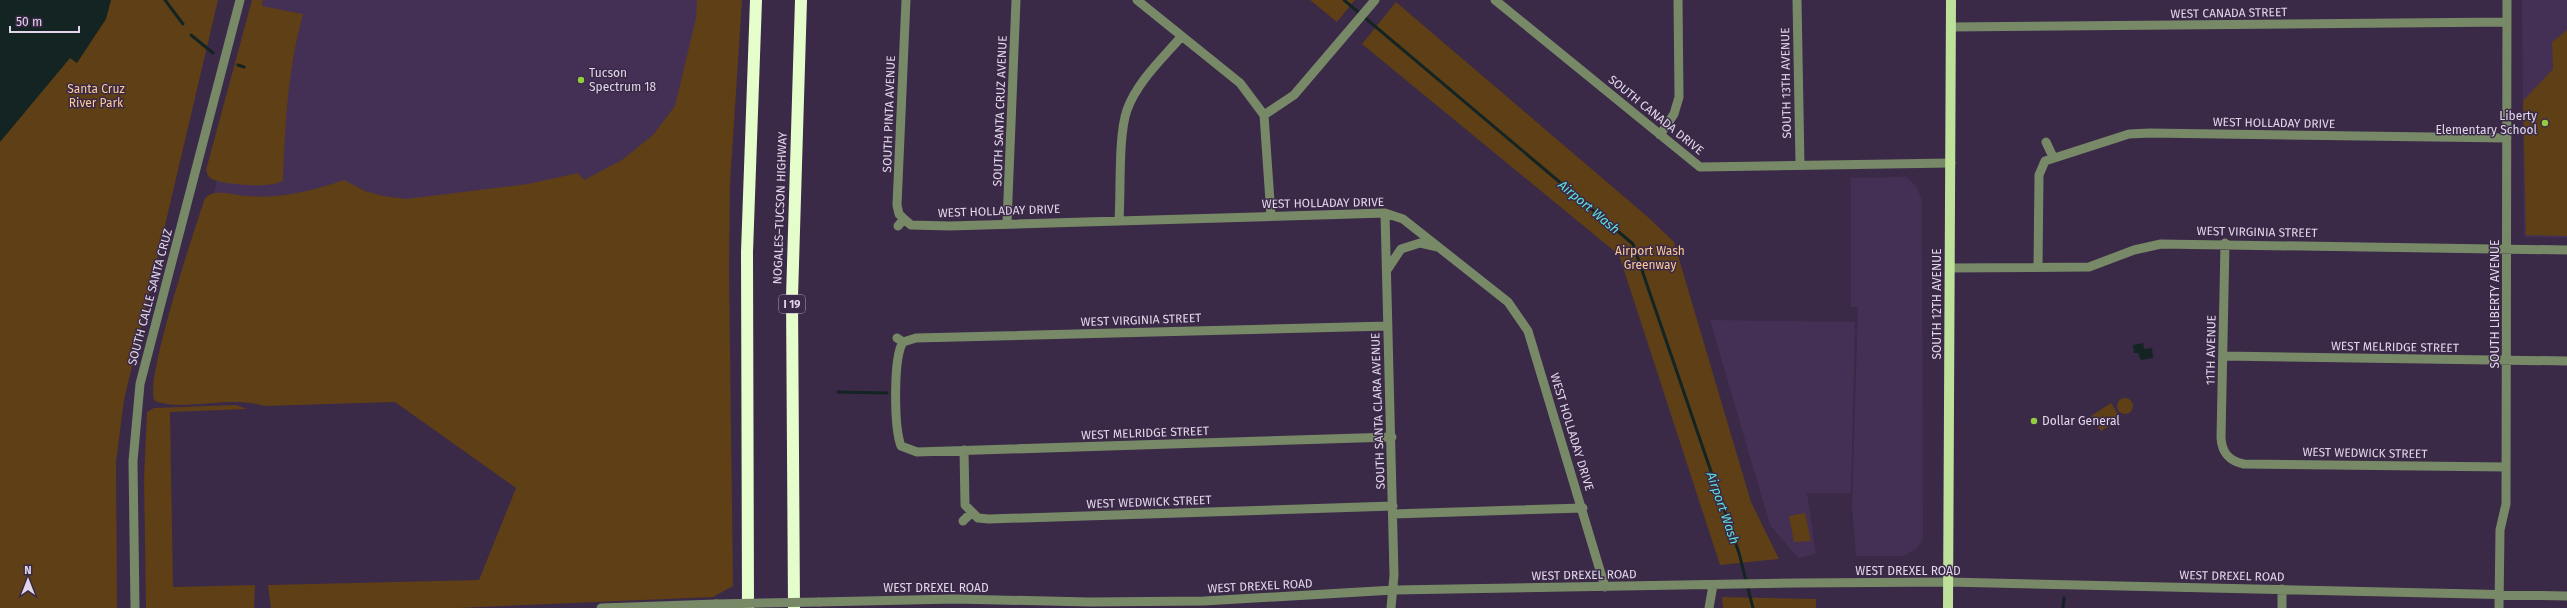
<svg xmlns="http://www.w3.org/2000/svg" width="2567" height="608" font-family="'Fira Sans',sans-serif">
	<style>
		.built { fill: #443054 }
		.green { fill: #5e3f16 }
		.water { fill: #132423 }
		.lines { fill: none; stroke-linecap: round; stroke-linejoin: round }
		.stream { stroke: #132423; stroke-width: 3 }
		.minor { stroke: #788967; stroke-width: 9 }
		.major { stroke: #bee09a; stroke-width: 10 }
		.highway { stroke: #e4fdcb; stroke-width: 12 }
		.minor-bridge { stroke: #788967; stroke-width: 9 }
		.poi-dot { fill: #92cd3f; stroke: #3a2947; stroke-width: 1.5 }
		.labels { text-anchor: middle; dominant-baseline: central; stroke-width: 3; stroke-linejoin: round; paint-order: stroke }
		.shield { fill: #3a2947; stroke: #afa3b9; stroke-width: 1 }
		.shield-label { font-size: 11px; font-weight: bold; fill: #e1d7ea }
		.street-label { font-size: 12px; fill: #e1d7ea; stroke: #3a2947 }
		.poi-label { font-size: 12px; fill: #e1d7ea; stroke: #3a2947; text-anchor: start }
		.park-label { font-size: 12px; fill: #fccc95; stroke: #3a2947 }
		.water-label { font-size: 13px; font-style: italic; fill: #5ae3da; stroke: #3a2947 }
	</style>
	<rect width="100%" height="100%" fill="#3a2947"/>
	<!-- built -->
	<path class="built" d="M263,0h454l-55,198 -175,7 -276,-1z
		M2522,0h45v238l-43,-1z
		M1906,177l9,8 7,14 1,340 -6,9 -13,8h-48l-4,-49 6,-200h-7v-129z
		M1710,320l145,2 -4,171h-44l9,61 -18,4 -28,-33z"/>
	<!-- green -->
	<path class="green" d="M0,0h218l-94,400 -8,62 1,146h-117z
		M252,0h11l-1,6 41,8c-15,54 -18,111 -20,166 -7,9 -63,5 -73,-2 -2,-2 -3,-5 -4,-8z
		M697,0h45l-12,184 -1,86 4,316 -20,11 -255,11h-187l-3,-23 211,-5 37,-92 -121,-86 -131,4c-34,-11 -82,6 -109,-5 -13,-15 41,-176 50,-203 9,-10 29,-3 41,-2 34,3 66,-5 98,-16l21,11 18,5 23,3 122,-15 50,-11 6,7 38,-20 31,-25 22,-29 21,-88z
		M1310,0h45l-18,22z
		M1396,2l253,216 25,24 77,260 28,57 -59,6 -101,-310 -257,-211z
		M2567,30v206l-41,-1 -3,-134 30,-32 -1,-27z
		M2117 406a8 8 0 1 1 16 0a8 8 0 1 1-16 0Z
		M2111,403l10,16 -20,12 -10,-15z
		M236,405l11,4 -77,3 3,175 82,-2 -1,23h-108l-2,-129 3,-67 7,-4z
		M1805,513l6,28 -17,1 -5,-26z
		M1722,597l94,2v9h-93z"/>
	<!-- water -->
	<path class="water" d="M0,0h111l-5,19 -29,44 -7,-5 -70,84z
		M2143,343l1,6 8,-1 1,10 -12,2 -3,-7h-4l-1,-8z"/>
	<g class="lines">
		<!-- stream -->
		<path class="stream" d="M165,0l18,24
			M1344,0l289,244 106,309 14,55
			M191,35l22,18
			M238,65l6,2
			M838,392l49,1
			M2063,608l1,-10"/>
		<!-- minor -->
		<path class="minor" d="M1137,0l103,83 24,32 7,101
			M1495,0l205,167 251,-4
			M1797,0l3,165
			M1951,27l556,-5
			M1264,115l30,-20 81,-95
			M1660,135l14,-21 5,-17 -1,-97
			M2046,142l7,15
			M1385,213l9,362 -3,33
			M904,219l7,6 39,1 435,-13 18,6 105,83 20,29 77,256
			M1119,220c2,-28 -1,-85 8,-110 10,-28 35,-51 54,-73
			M1007,223l9,-223
			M898,226l6,-7 -5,-5 -2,-9 9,-205
			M2225,243l-4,195c1,15 8,23 23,26l262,3
			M2038,267l1,-92 6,-14 84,-27 21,-1 357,5
			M1950,268l139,-1 45,-17 27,-6 406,6
			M1387,270l14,-21 19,-6 18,4
			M897,338l6,4 13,-4 472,-12
			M2223,356l344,5
			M901,446l16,6 475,-15
			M901,446c-7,-19 -8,-88 2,-104
			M964,450l1,55 13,13 11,1 404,-13
			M1393,514l190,-6
			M963,521l8,-8
			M2282,589v19
			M819,602l136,-3 134,3 115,-1 190,-11 402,-7 152,-1 619,14
			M135,608l-2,-147 7,-77 100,-384
			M601,608l115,-4
			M1709,608l4,-23
			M2499,608l1,-78 6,-26 1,-504"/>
		<!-- major -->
		<path class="major" d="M1948,608l3,-608"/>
		<!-- highway -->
		<path class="highway" d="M748,608l-1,-356 9,-252
			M794,608l-2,-311 9,-297"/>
		<!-- minor-bridge -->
		<path class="minor-bridge" d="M716,604l103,-2"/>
	</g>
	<!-- markers -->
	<g class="poi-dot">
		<circle cx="581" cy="80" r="4"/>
		<circle cx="2545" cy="123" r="4"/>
		<circle cx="2034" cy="421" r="4"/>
	</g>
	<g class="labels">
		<!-- shield labels -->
		<rect class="shield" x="779" y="295" width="26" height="18" rx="3"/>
		<g class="shield-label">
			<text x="792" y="304">I 19</text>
		</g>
		<!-- street labels -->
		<g class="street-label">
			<text transform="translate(2229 13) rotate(-1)">WEST CANADA STREET</text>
			<text transform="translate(1786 83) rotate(-91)">SOUTH 13TH AVENUE</text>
			<text transform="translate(1000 111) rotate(-88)">SOUTH SANTA CRUZ AVENUE</text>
			<text transform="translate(889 114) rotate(-88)">SOUTH PINTA AVENUE</text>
			<text transform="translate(1656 115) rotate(39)">SOUTH CANADA DRIVE</text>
			<text transform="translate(2274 123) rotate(1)">WEST HOLLADAY DRIVE</text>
			<text transform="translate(1323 203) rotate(-1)">WEST HOLLADAY DRIVE</text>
			<text transform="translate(780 208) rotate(-88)">NOGALES–TUCSON HIGHWAY</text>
			<text transform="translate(999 211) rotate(-2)">WEST HOLLADAY DRIVE</text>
			<text transform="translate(2257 232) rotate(1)">WEST VIRGINIA STREET</text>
			<text transform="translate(150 297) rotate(-75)">SOUTH CALLE SANTA CRUZ</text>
			<text transform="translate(1937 304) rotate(-90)">SOUTH 12TH AVENUE</text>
			<text transform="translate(2495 304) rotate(-90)">SOUTH LIBERTY AVENUE</text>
			<text transform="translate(1141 320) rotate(-2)">WEST VIRGINIA STREET</text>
			<text transform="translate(2395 347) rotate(1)">WEST MELRIDGE STREET</text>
			<text transform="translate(2211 350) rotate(-89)">11TH AVENUE</text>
			<text transform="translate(1378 411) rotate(-92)">SOUTH SANTA CLARA AVENUE</text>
			<text transform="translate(1572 432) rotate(73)">WEST HOLLADAY DRIVE</text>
			<text transform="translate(1145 433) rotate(-2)">WEST MELRIDGE STREET</text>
			<text transform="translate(2365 453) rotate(1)">WEST WEDWICK STREET</text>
			<text transform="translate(1149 502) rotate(-2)">WEST WEDWICK STREET</text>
			<text x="1908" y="571">WEST DREXEL ROAD</text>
			<text transform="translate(1584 575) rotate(-1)">WEST DREXEL ROAD</text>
			<text transform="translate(2232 576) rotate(1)">WEST DREXEL ROAD</text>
			<text transform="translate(1260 586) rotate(-3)">WEST DREXEL ROAD</text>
			<text x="936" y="588">WEST DREXEL ROAD</text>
		</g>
		<!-- poi labels -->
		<g class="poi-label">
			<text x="589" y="73">Tucson<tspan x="589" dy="14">Spectrum 18</tspan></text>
			<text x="2537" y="116" text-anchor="end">Liberty<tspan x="2537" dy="14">Elementary School</tspan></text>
			<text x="2042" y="421">Dollar General</text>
		</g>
		<!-- park labels -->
		<g class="park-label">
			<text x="96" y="89">Santa Cruz<tspan x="96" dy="14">River Park</tspan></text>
			<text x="1650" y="251">Airport Wash<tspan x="1650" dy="14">Greenway</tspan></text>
		</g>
		<!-- water labels -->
		<g class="water-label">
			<text transform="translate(1589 207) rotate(40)">Airport Wash</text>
			<text transform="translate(1723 508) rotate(71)">Airport Wash</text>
		</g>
	</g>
	<!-- north arrow -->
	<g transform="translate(28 580)" stroke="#3a2947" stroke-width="3" paint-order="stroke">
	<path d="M0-3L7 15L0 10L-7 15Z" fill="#e1d7ea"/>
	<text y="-6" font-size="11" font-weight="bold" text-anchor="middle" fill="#e1d7ea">N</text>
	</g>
	<!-- scale -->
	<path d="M10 26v6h69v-6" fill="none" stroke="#e1d7ea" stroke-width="2"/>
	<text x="16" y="26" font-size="12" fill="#e1d7ea" stroke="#3a2947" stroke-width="3" paint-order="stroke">50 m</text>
</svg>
